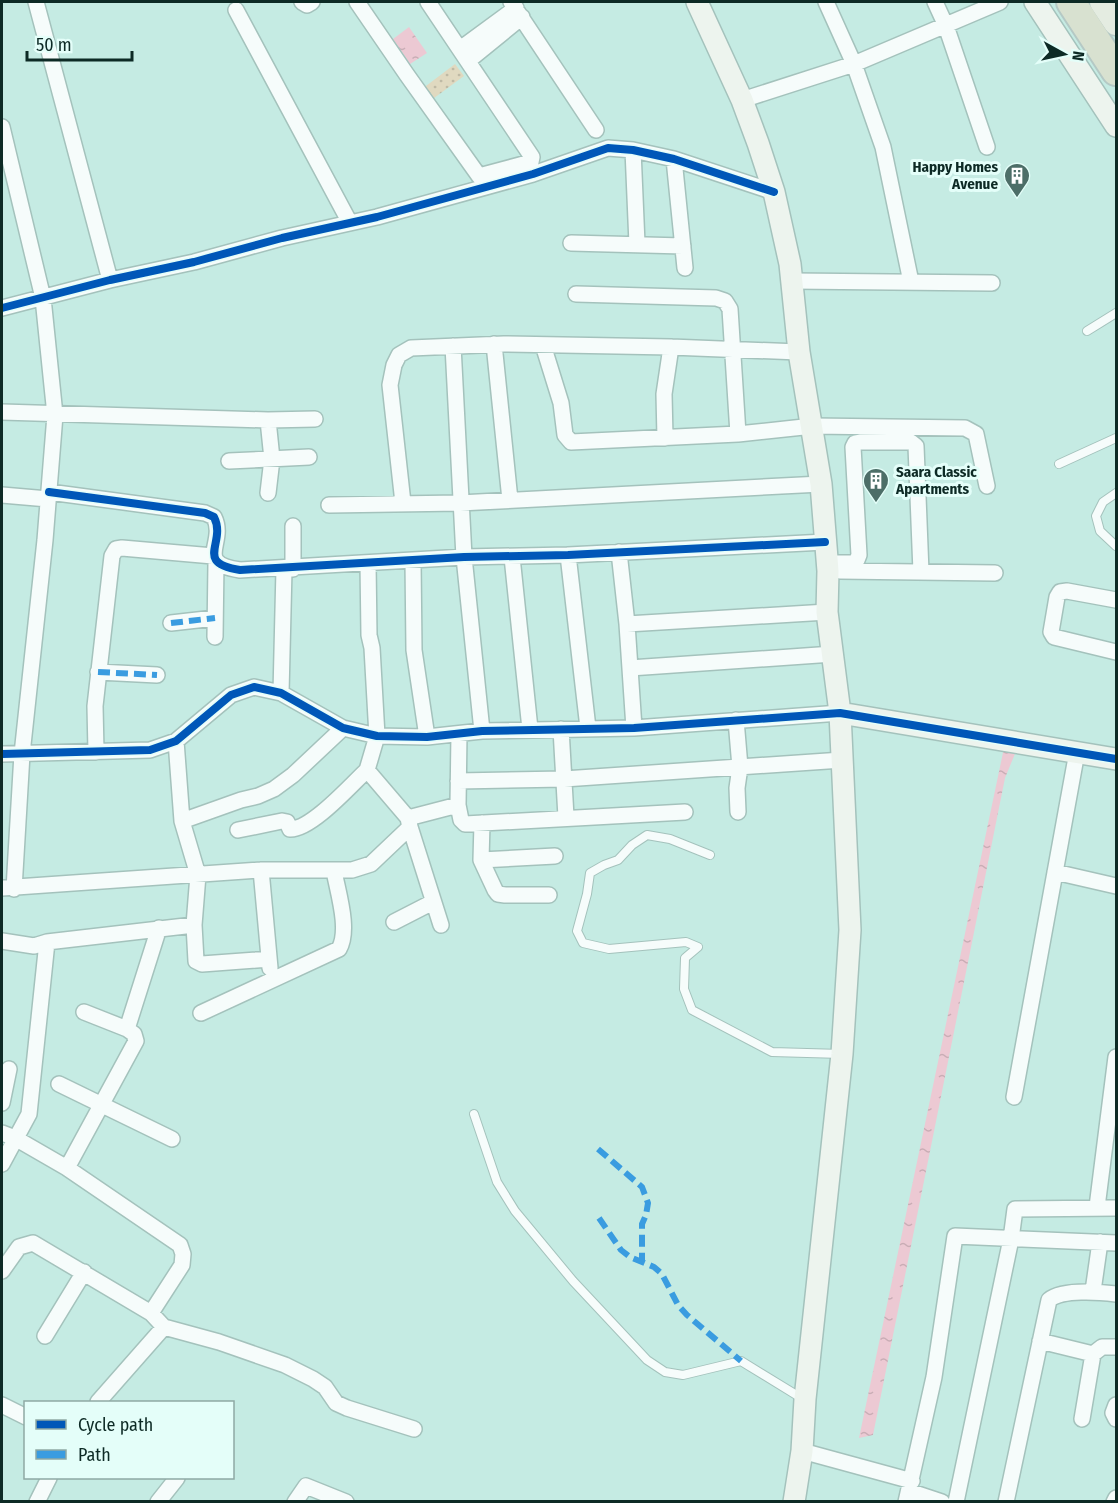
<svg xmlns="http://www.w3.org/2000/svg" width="1118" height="1503" font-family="'Fira Sans Condensed',sans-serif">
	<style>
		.grass { fill: url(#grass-dots) }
		.water { fill: url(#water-ripples) }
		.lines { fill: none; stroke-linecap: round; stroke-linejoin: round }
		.lane-casing { stroke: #a4c2bc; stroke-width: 10 }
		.street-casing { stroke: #a4c2bc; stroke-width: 18 }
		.secondary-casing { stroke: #a4c2bc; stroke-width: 24 }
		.primary-casing { stroke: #b5c9c5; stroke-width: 27 }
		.highway-casing { stroke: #b5c9c5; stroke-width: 32 }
		.lane { stroke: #f6fcfb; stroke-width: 8 }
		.street { stroke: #f6fcfb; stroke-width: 15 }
		.secondary { stroke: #edf4ee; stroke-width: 21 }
		.primary { stroke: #e4ece1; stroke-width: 24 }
		.highway { stroke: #d8e1d0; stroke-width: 28 }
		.quiet { stroke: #3a9ce0; stroke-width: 6; stroke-dasharray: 12 6; stroke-linecap: butt }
		.cycleway-casing { stroke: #e4fef9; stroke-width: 11 }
		.cycleway { stroke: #0057b8; stroke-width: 8 }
		.labels { text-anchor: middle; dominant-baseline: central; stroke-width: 6; stroke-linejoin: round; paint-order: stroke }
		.poi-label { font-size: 15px; font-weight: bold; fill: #0d2a25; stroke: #e4fef9; text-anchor: end }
	</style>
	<defs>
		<pattern id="grass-dots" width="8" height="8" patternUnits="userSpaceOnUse" patternTransform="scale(1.5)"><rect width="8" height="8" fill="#e0d9c0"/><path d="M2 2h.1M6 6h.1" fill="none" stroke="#bfbaa5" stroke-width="1.8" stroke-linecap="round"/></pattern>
		<pattern id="water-ripples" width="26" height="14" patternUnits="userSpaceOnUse" patternTransform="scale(1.5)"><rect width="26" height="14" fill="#ecc9d3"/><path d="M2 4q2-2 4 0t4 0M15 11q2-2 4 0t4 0" fill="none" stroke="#c9adb5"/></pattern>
	</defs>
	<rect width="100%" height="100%" fill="#c5ebe3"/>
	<!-- grass -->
	<path class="grass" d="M455,64l9,12 -34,25 -8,-12z"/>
	<!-- water -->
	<path class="water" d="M409,27l18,26 -17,11 -17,-25z
		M1005,743l14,1 -14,34 -132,657 -14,3z"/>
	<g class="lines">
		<defs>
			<path id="lane" d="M1087,331l29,-18
				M1059,464l57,-26
				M1116,493l-13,9 -7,14 4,15 16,15
				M710,855l-40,-16 -23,-4 -15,10 -14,15 -14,5 -14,8 -3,21 -10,37 6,12 26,6 77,-7 12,5 -13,11 -1,31 8,21 80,42 70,2
				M474,1114l23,68 18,29 58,70 74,79 18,12 18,3 58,-14 62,38"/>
			<path id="street" d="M36,2l74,278
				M302,2l5,3 5,-3
				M357,2l50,73 72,101 52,-14 1,-5 -104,-155
				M511,2l85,128
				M826,2l28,62 29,83 28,135
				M935,2l11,24 41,121
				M236,10l114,213
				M460,49l56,-41
				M468,61l54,-44
				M742,100l112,-36 146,-62
				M2,127l41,171 12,117 -10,125 -23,214 -8,135
				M633,150l4,94
				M674,159l11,109
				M571,243l112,3
				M792,281l200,2
				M576,294l140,4 9,3 5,8 8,125
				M2,308l108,-28 84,-18 88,-24 95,-21 156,-43 75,-26 25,2 41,9 100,33
				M494,344l16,156
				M543,345l18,58 4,32 6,7 167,-8 75,-8 152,2 11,6 11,52
				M453,346l11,211 18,174
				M2,412l266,8 47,-1
				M665,438l-1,-44 7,-47
				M229,461l80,-4
				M49,492l156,21 9,4c13,26 -21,46 26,53l224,-13 104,-2 257,-13
				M268,493l4,-34 -4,-39
				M2,495l46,4
				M403,503l-13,-118 4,-20 5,-10 12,-7 93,-4 167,3 128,5
				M329,505l131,-2 361,-19
				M293,526v43
				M619,552l8,72 7,104
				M568,555l20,173
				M512,557l18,172
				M413,561l1,89 13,87
				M368,563l1,72 3,13 5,88 -10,34 41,48
				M827,563h26l4,-3 2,-5 -6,-108 2,-4 5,-1h51l5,4 5,126
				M840,571l155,2
				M1116,600l-49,-9 -7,1 -3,5 -6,35 3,5 62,15
				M171,623l44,-5
				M627,624l200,-12
				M215,637l1,-75
				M630,668l203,-14
				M98,672l59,3
				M281,693l3,-124
				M736,720l4,47 -3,21 1,24
				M561,729l5,88
				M459,734l-1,71 3,15 4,4 220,-12
				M176,741l6,80 16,54 -4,50 2,36 6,3 67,-5
				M96,752l-1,-46 17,-150 4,-7 6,-1 91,8
				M2,754l148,-4 26,-9 55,-46 23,-8 27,6 62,35 34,8 50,1 55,-6 152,-3 206,-15
				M458,781l106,-2 278,-19
				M182,821l59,-21 17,-4 16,-7 19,-14 50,-47
				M482,823l-1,37 14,30 3,4 7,1h44
				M410,827l31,98
				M238,830l44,-9 5,1 3,7c21,1 61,-44 77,-59
				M481,860l74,-4
				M261,870l9,98
				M1055,872l61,14
				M2,888l259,-18h91l19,-6 39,-37 -2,-9 50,-13
				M394,922l39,-20
				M2,941l32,5 13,-4 147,-17
				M84,1012l43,17
				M201,1013l138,-64c11,-19 -1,-56 -5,-78
				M59,1084l113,55
				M1014,1097l63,-345
				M2,1103l7,-34
				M2,1133l13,5 52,30 113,77 3,9 -1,11 -31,48
				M2,1164l27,-50 18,-172
				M67,1168l69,-127 -2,-7 -7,-5 32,-101
				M1097,1207l19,-150
				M2,1271l17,-24 14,-4 118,70 13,14 55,15 66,23 28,14 12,8 11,16 11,5 67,21
				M1093,1291l7,-49
				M45,1336l39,-64
				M1040,1341l53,13
				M98,1402l66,-75
				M2,1405l24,12
				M1116,1405l-3,8 3,6
				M1082,1419l11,-65 9,-7h14
				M802,1451l110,30
				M909,1491l33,11
				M37,1502l12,-24
				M158,1502l19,-24
				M295,1502l11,-16 40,16
				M906,1502l28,-125 21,-141 161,7
				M956,1502l55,-263 4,-30 101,-1
				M1006,1502l43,-202c13,-11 50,-8 67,-6
				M1114,1502l2,-4"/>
			<path id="secondary" d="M697,2l45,98 16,43 16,49 16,72 9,88 22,132 7,87 -1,41 13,101 10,217 -8,124 -37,345 -3,52 -8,51
				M1035,2l81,124
				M840,713l276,46"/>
			<path id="primary" d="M1102,2l14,21"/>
			<path id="highway" d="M1071,2l45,69"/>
		</defs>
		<!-- lane casing -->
		<use href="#lane" class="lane-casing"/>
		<!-- street casing -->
		<use href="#street" class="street-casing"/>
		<!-- secondary casing -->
		<use href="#secondary" class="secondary-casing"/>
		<!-- primary casing -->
		<use href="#primary" class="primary-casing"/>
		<!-- highway casing -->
		<use href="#highway" class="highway-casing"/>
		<!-- lane -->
		<use href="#lane" class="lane"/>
		<!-- street -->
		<use href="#street" class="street"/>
		<!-- secondary -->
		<use href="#secondary" class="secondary"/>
		<!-- primary -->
		<use href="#primary" class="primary"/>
		<!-- highway -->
		<use href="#highway" class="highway"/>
		<!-- quiet -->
		<path class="quiet" d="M171,623l44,-5
			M98,672l59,3
			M598,1149l44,38 6,16 -2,12 -4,9v37
			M599,1218l22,32 9,7 24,10 8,7 16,31 9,10 54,46"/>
		<defs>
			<path id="cycleway" d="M2,308l108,-28 84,-18 88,-24 95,-21 156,-43 75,-26 25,2 41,9 100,33
				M49,492l156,21 9,4c13,26 -21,46 26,53l224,-13 104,-2 257,-13
				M2,754l148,-4 26,-9 55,-46 23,-8 27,6 62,35 34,8 50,1 55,-6 152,-3 206,-15 276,46"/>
		</defs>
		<!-- cycleway casing -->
		<use href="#cycleway" class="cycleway-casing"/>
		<!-- cycleway -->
		<use href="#cycleway" class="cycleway"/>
	</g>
	<!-- icons -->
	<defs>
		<symbol id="building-pin" viewBox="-11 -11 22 30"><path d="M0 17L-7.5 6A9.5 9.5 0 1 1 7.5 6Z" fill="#4d6e68" stroke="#e4fef9"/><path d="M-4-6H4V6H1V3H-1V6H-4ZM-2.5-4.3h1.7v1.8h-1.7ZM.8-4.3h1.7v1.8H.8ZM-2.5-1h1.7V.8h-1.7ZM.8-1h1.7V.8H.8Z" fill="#fff"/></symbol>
	</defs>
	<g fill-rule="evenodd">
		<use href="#building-pin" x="1002" y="161" width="30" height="40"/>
		<use href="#building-pin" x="861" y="466" width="30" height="40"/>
	</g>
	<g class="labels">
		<!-- poi labels -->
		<g class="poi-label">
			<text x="998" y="167">Happy Homes<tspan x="998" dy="17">Avenue</tspan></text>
			<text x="896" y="472" text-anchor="start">Saara Classic<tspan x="896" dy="17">Apartments</tspan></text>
		</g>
	</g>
	<!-- border -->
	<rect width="1118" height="1503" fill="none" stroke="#0d2a25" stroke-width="6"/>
	<!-- legend -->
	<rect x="24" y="1401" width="210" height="78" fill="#e4fef9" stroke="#8ea9a4" stroke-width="1.5"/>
	<rect x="36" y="1420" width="30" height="9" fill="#0057b8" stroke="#8ea9a4" stroke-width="1.5"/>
	<text x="78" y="1431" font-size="18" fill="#0d2a25">Cycle path</text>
	<rect x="36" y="1450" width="30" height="9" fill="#3a9ce0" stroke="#8ea9a4" stroke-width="1.5"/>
	<text x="78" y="1461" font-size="18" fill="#0d2a25">Path</text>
	<!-- north arrow -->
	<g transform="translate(1064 54) rotate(98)" stroke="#e4fef9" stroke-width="4.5" paint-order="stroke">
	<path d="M0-4.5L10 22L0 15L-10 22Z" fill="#0d2a25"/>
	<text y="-9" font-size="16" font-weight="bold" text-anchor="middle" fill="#0d2a25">N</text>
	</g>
	<!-- scale -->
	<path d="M27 51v9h105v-9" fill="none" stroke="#0d2a25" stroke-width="3"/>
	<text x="36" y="51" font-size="18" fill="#0d2a25" stroke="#e4fef9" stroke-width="4.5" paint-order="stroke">50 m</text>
</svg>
